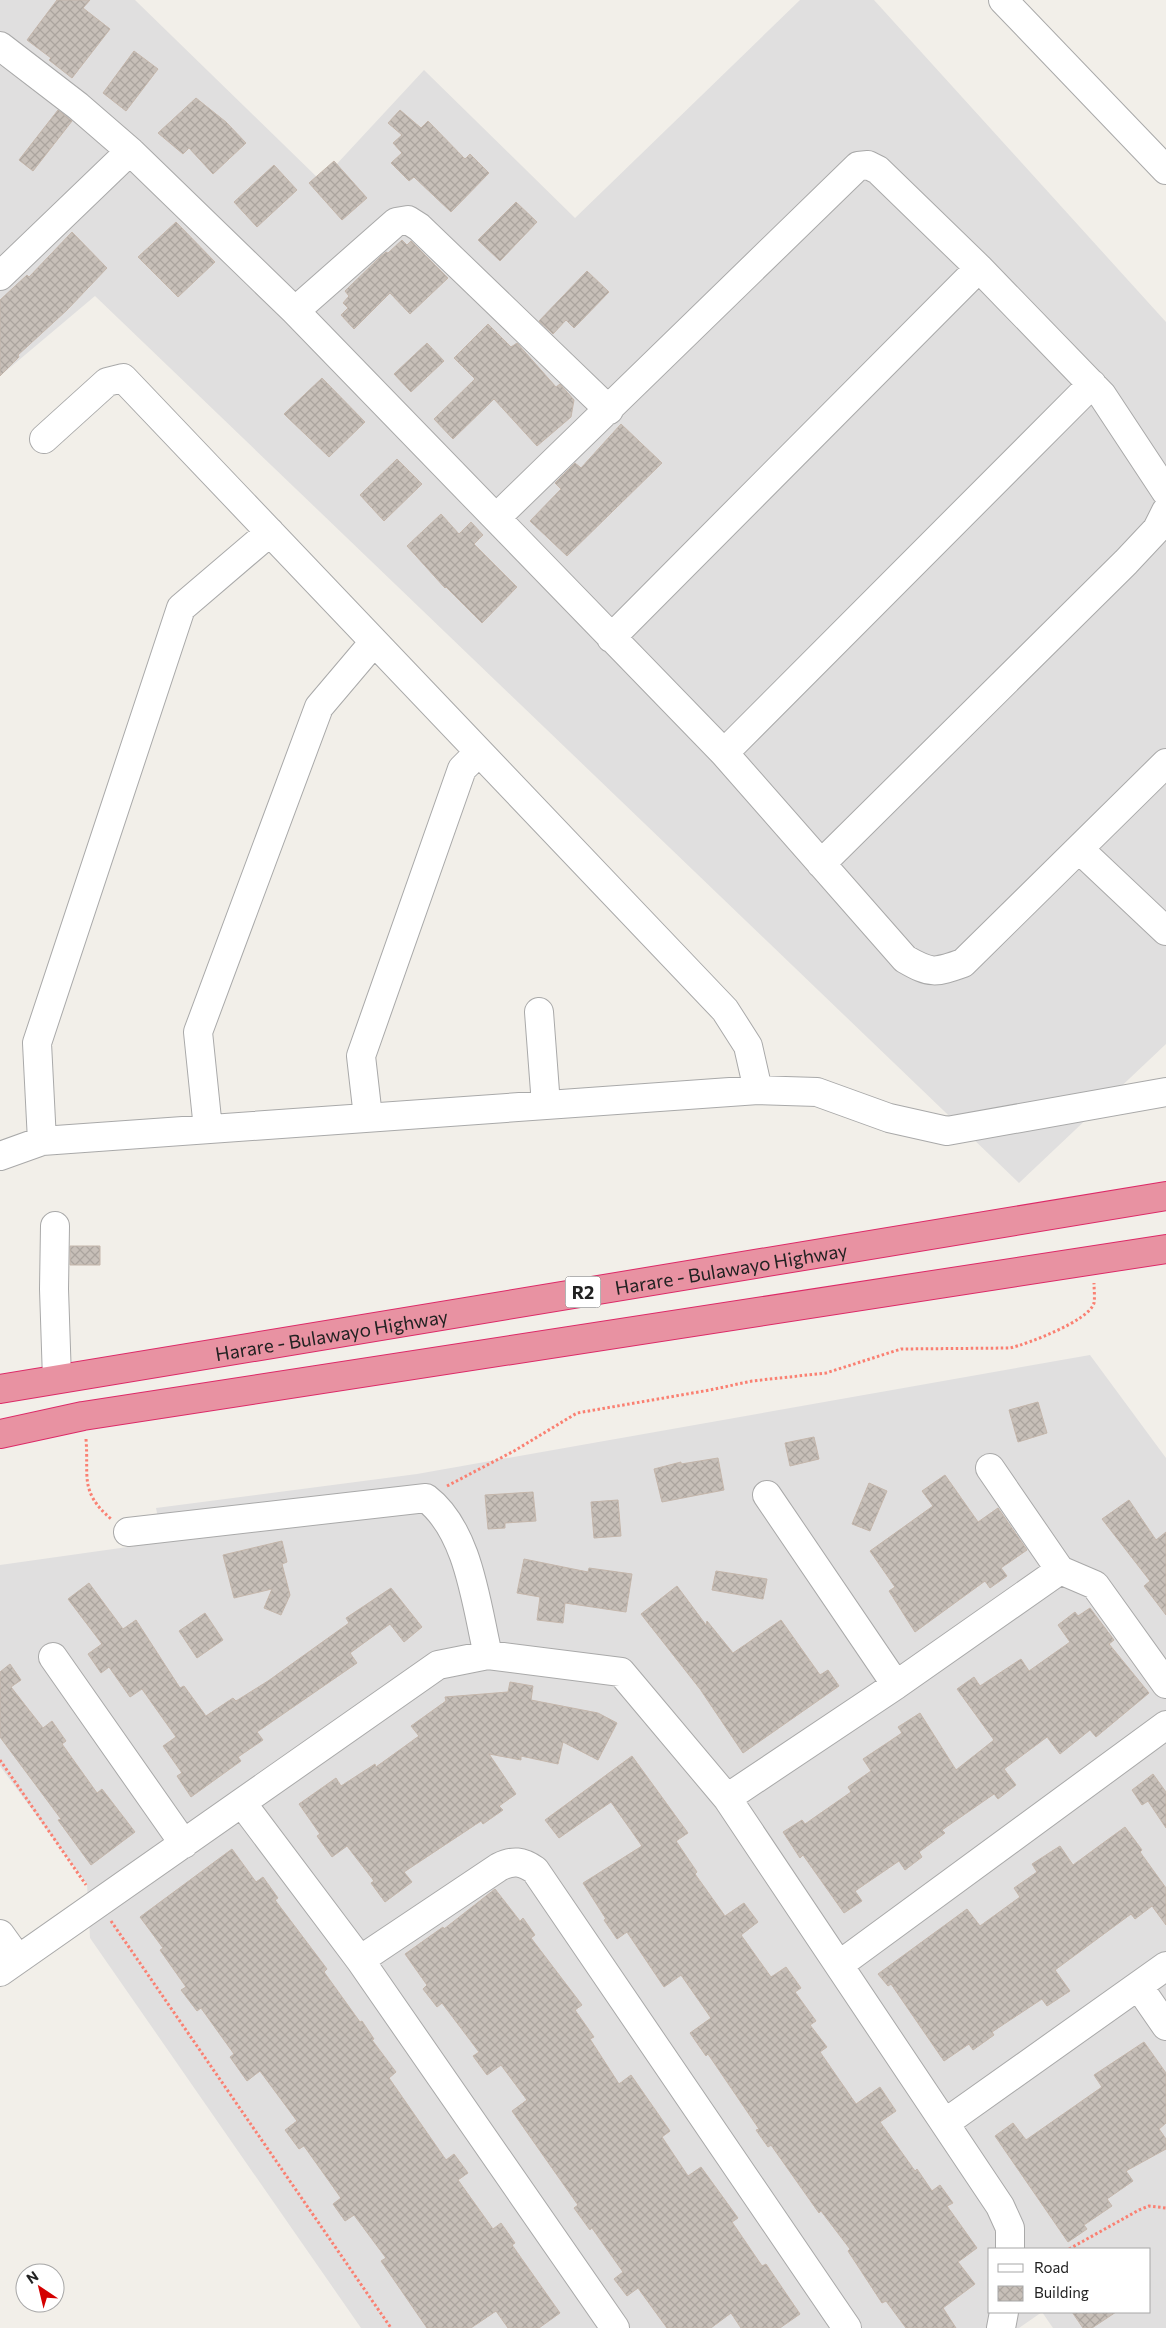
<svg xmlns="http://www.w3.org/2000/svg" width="1166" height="2328" font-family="Commissioner,sans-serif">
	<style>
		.residential { fill: #e0dfdf }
		.building { fill: url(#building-cross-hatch); stroke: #c4b6ab }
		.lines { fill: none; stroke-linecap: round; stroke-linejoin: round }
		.minor-casing { stroke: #a9a9a9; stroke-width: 30 }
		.highway-casing { stroke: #dc2a67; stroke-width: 30 }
		.path { stroke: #fa8072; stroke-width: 3; stroke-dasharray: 2.5 2.5; stroke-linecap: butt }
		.minor { stroke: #fff; stroke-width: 28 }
		.highway { stroke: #e892a2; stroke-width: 28 }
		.labels { text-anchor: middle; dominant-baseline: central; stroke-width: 4; stroke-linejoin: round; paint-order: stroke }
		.shield { fill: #fff; stroke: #646464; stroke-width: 1 }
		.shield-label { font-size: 18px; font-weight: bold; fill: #222 }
		.street-label { font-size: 19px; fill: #222; stroke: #fff }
	</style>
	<defs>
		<pattern id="building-cross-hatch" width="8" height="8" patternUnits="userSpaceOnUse" patternTransform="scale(1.25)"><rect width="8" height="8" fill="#c7bfb8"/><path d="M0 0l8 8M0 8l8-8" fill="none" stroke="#aba49e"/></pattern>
	</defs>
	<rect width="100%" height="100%" fill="#f2efe9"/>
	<!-- residential -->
	<path class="residential" d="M0,0h135l186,181 103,-111 151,148 225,-218h74l292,322v722l-147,139 -924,-887 -95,80z
		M1090,1355l76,103v870h-113l-11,-16h108v-63h-160v63h52l-23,16h-658l-271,-390 -3,-54 -87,-118v-201l163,-23 -7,-34 261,-34z"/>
	<!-- building -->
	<path class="building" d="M57,0h33l-7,8 27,21 -38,49 -23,-18 2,-2 -24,-18z
		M134,51l24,18 -32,42 -23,-18z
		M196,98l30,24 20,21 -33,31 -24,-26 -6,6 -25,-21z
		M58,110l14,11 -39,50 -14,-11z
		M400,110l21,18 7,-7 37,38 5,-5 19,19 -38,39 -37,-35 -5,4 -18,-18 11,-10 -9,-10 9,-8 -14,-12z
		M334,161l33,37 -25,22 -33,-37z
		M274,165l23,25 -40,37 -23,-25z
		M516,202l21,20 -37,39 -22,-21z
		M176,222l39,40 -37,35 -40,-40z
		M72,232l35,36 -40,42 -49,45 1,2 -19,19v-76l27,-25 2,2z
		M402,240l5,5 4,-4 37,37 -38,36 -20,-21 -36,36 -13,-14 7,-7 -5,-5 6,-7 -4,-5 35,-34 6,-5 2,1z
		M587,271l22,21 -35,36 -8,-8 -13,14 -14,-13z
		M488,324l23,23 6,-4 39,44 4,-3 14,16 -3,17 -34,29 -43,-47 -41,40 -19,-20 41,-40 -21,-21z
		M427,343l17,18 -33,31 -17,-18z
		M322,378l43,44 -36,35 -45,-43z
		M621,424l41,39 -95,93 -37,-35 31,-32 -6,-6 20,-20 6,5z
		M397,459l25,25 -38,37 -24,-26z
		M441,514l18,20 12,-12 12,13 -9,9 43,43 -35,36 -36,-36 -1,1 -38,-42z
		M70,1246h30v19h-30z
		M1038,1402l9,31 -29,9 -9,-32z
		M814,1437l5,22 -29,7 -5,-23z
		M718,1458l6,32 -62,12 -8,-33 27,-7v2z
		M945,1475l33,47 20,-14 29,42 -26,18 6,8 -17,12 -5,-7 -70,51 -26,-41 6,-4 -25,-36 63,-45 -11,-15z
		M869,1483l18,8 -17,40 -18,-7z
		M533,1492l3,29 -31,2v5l-17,1 -3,-34z
		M618,1500l3,36 -27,2 -3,-36z
		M1129,1500l27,40 10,-8v83l-22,-29 6,-5 -48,-62z
		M282,1541l5,21 -5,2 8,31 -9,20 -17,-7 8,-19 -38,9 -11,-43z
		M524,1559l64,13 1,-4 43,6 -6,38 -61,-9 -2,20 -26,-3 3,-23 -23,-4z
		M716,1571l51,8 -4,20 -51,-9z
		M89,1583l34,46 13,-9 44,68 4,-2 22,30 27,-18 3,3 32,-20 81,-58 -3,-5 45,-30 31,39 -18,15 -14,-18 -40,29 7,10 -100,69 6,8 -25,17 3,4 -50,36 -14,-21 5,-3 -19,-27 13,-9 -34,-48 -12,8 -21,-30 -8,6 -13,-19 14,-10 -34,-45z
		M677,1586l29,39 1,-4 26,32 48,-33 39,55 8,-5 11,16 -96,67 -43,-64 -59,-75z
		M1090,1608l24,32 -5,4 40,49 -53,44 -6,-7 -30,24 -13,-17 -43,32 12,16 -18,14 -4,-5 -52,36 3,3 -26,19 3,5 -17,13 -6,-9 -44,30 7,10 -18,12 -41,-58 -3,3 -17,-26 19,-12 3,4 46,-32 -3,-5 23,-16 -8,-12 39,-26 -4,-6 22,-14 36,57 38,-30 -37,-51 17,-12 6,9 41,-27 8,12 41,-29 -12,-17 17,-13 3,4z
		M205,1613l18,27 -26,18 -18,-27z
		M10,1664l11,16 -10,7 32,41 9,-7 14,20 -4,3 35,49 5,-4 33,43 -44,33 -33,-45 3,-1 -61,-82v-65z
		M510,1682l23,4 -2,14 67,13 19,10 -19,37 -35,-18 -5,22 -37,-8v4l-32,-6 27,40 -17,12 4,4 -20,14 -2,-3 -77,51 8,10 -27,20 -14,-19 3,-2 -27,-35 -15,11 -15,-21 3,-2 -21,-30 37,-26 5,8 34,-22 1,3 43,-31 -8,-10 35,-25 -1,-4 63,-5z
		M632,1756l56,77 -12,8 21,31 -2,2 30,42 19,-13 14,19 -17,13 30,42 15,-10 15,21 -6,4 21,29 -6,4 17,22 -7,5 36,52 24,-17 16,24 -16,11 35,49 2,-2 15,22 8,-6 13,18 -6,3 30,42 -19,14 17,22 -32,24 13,20h-50l-20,-27 -4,2 -34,-52 2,-2 -29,-38 -2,2 -48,-68 -3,2 -12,-17 3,-1 -51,-75 -2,2 -16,-23 21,-15 -30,-43 -17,12 -37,-55 -10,7 -13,-19 2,-1 -23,-36 59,-37 -31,-44 -52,36 -14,-18z
		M1153,1774l13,18v36l-18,-27 -6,4 -10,-15z
		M1125,1827l17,23 -2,2 26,36v37l-14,-19 -17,13 -4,-5 -76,56 15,21 -23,15 -5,-7 -50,33 2,3 -21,15 -4,-6 -25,17 -53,-77 -3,2 -10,-12 89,-65 13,17 40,-29 -6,-9 23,-16 -5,-8 28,-18 13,19z
		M232,1849l24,33 7,-5 15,21 -3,2 52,69 -3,3 36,50 2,-1 12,18 -2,1 24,32 -7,6 57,82 8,-6 14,19 -10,7 35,49 8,-6 14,20 -3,2 48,68 -21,15h-31l-12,-17 -25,17h-44l-46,-67 5,-3 -32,-43 -9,6 -12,-17 8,-6 -37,-52 -5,3 -14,-19 12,-9 -37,-50 -13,10 -17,-24 4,-3 -33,-46 -4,3 -16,-21 5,-3 -26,-37 3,-2 -23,-31z
		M495,1889l25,32 3,-3 12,17 -4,3 51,67 -7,5 19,27 -4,2 29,45 12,-9 39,56 -8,6 26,39 13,-9 37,51 -6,4 30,44 4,-2 34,50 -20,14h-39l-10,-15 -20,15h-44l-29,-40 -11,8 -13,-17 9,-7 -31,-44 -2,2 -16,-22 4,-3 -66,-94 15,-11 -26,-35 -14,10 -14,-19 6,-4 -37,-49 -5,4 -14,-18 4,-4 -22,-31 38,-27 1,2z
		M1144,2042l22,31v50l-7,6 7,10v10l-40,22 7,10 -26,18 5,7 -28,19 3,4 -19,13 -73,-106 18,-13 13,17 76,-53 -8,-12z
		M1072,2312h44l-24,16h-9z"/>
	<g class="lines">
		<defs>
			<path id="minor" d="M1003,0l163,170
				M0,46l78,60 52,45 165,160 429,442 181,206c26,15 30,14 58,4l203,-200
				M0,276l130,-125
				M295,311l101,-89 12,-2 11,7 190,183
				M44,439l63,-57 16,-4 602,632 23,36 10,44
				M497,517l361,-351 10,-1 10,5 101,98 123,127 64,97
				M611,638l368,-370
				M724,753l368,-369
				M1079,849l87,82
				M821,864l305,-302 31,-33 9,-18
				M539,1012l7,93
				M368,1117l-7,-61 101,-287 17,-17
				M208,1129l-10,-97 121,-325 55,-65
				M42,1141l-5,-98 144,-435 89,-76
				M0,1156l42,-15 716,-51 59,2 72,26 58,13 219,-39
				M55,1226l-1,63 3,90
				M990,1468l70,102
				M767,1495l129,190
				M128,1532l298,-34c43,33 50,106 62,157
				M53,1657l131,187
				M727,1798l169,-113 164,-115 35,15 71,99
				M242,1803l118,157 255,368
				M0,1934l18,25
				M360,1960l139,-93c14,-7 23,-6 36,3l312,458
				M839,1965l327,-240
				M0,1972l438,-307 50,-10 133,17 106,126 273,408 10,22v21
				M1139,1987l27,39
				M945,2123l221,-157
				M1001,2328l3,-16"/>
			<g id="highway">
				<path id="s1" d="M0,1389l1166,-193"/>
				<path d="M0,1434l83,-18 1083,-167"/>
			</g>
		</defs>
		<!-- minor casing -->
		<use href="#minor" class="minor-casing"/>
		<!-- highway casing -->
		<use href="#highway" class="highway-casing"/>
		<!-- path -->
		<path class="path" d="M86,1439c3,38 -7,52 25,80
			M447,1486l67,-35 63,-38 133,-23 42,-9 74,-8 75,-24 109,-1c17,-4 79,-27 84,-45 1,-6 0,-14 0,-20
			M0,1760l86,125
			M111,1921l280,407
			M1069,2249l70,-39 10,-4 17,2"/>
		<!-- minor -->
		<use href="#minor" class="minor"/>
		<!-- highway -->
		<use href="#highway" class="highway"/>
	</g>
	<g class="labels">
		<!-- shield labels -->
		<rect class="shield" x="565.5" y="1276.5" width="35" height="31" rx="4"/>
		<g class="shield-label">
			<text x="583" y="1292">R2</text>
		</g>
		<!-- street labels -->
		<g class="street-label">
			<text stroke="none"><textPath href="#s1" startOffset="741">Harare - Bulawayo Highway</textPath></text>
			<text stroke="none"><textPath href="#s1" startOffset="336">Harare - Bulawayo Highway</textPath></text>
		</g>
	</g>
	<!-- legend -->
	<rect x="988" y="2248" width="162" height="65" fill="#ffffff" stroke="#a7a7a7"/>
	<rect x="998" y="2264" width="25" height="8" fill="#ffffff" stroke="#a7a7a7"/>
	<text x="1034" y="2273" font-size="15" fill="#222222">Road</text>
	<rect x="998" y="2286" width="25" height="15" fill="url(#building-cross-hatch)" stroke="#a7a7a7"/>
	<text x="1034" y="2298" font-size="15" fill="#222222">Building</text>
	<!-- north arrow -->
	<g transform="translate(40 2288) rotate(325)"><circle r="24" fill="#ffffff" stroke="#a7a7a7"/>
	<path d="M0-4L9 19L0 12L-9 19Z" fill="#d40000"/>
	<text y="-8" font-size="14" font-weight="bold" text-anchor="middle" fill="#222222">N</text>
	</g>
</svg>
